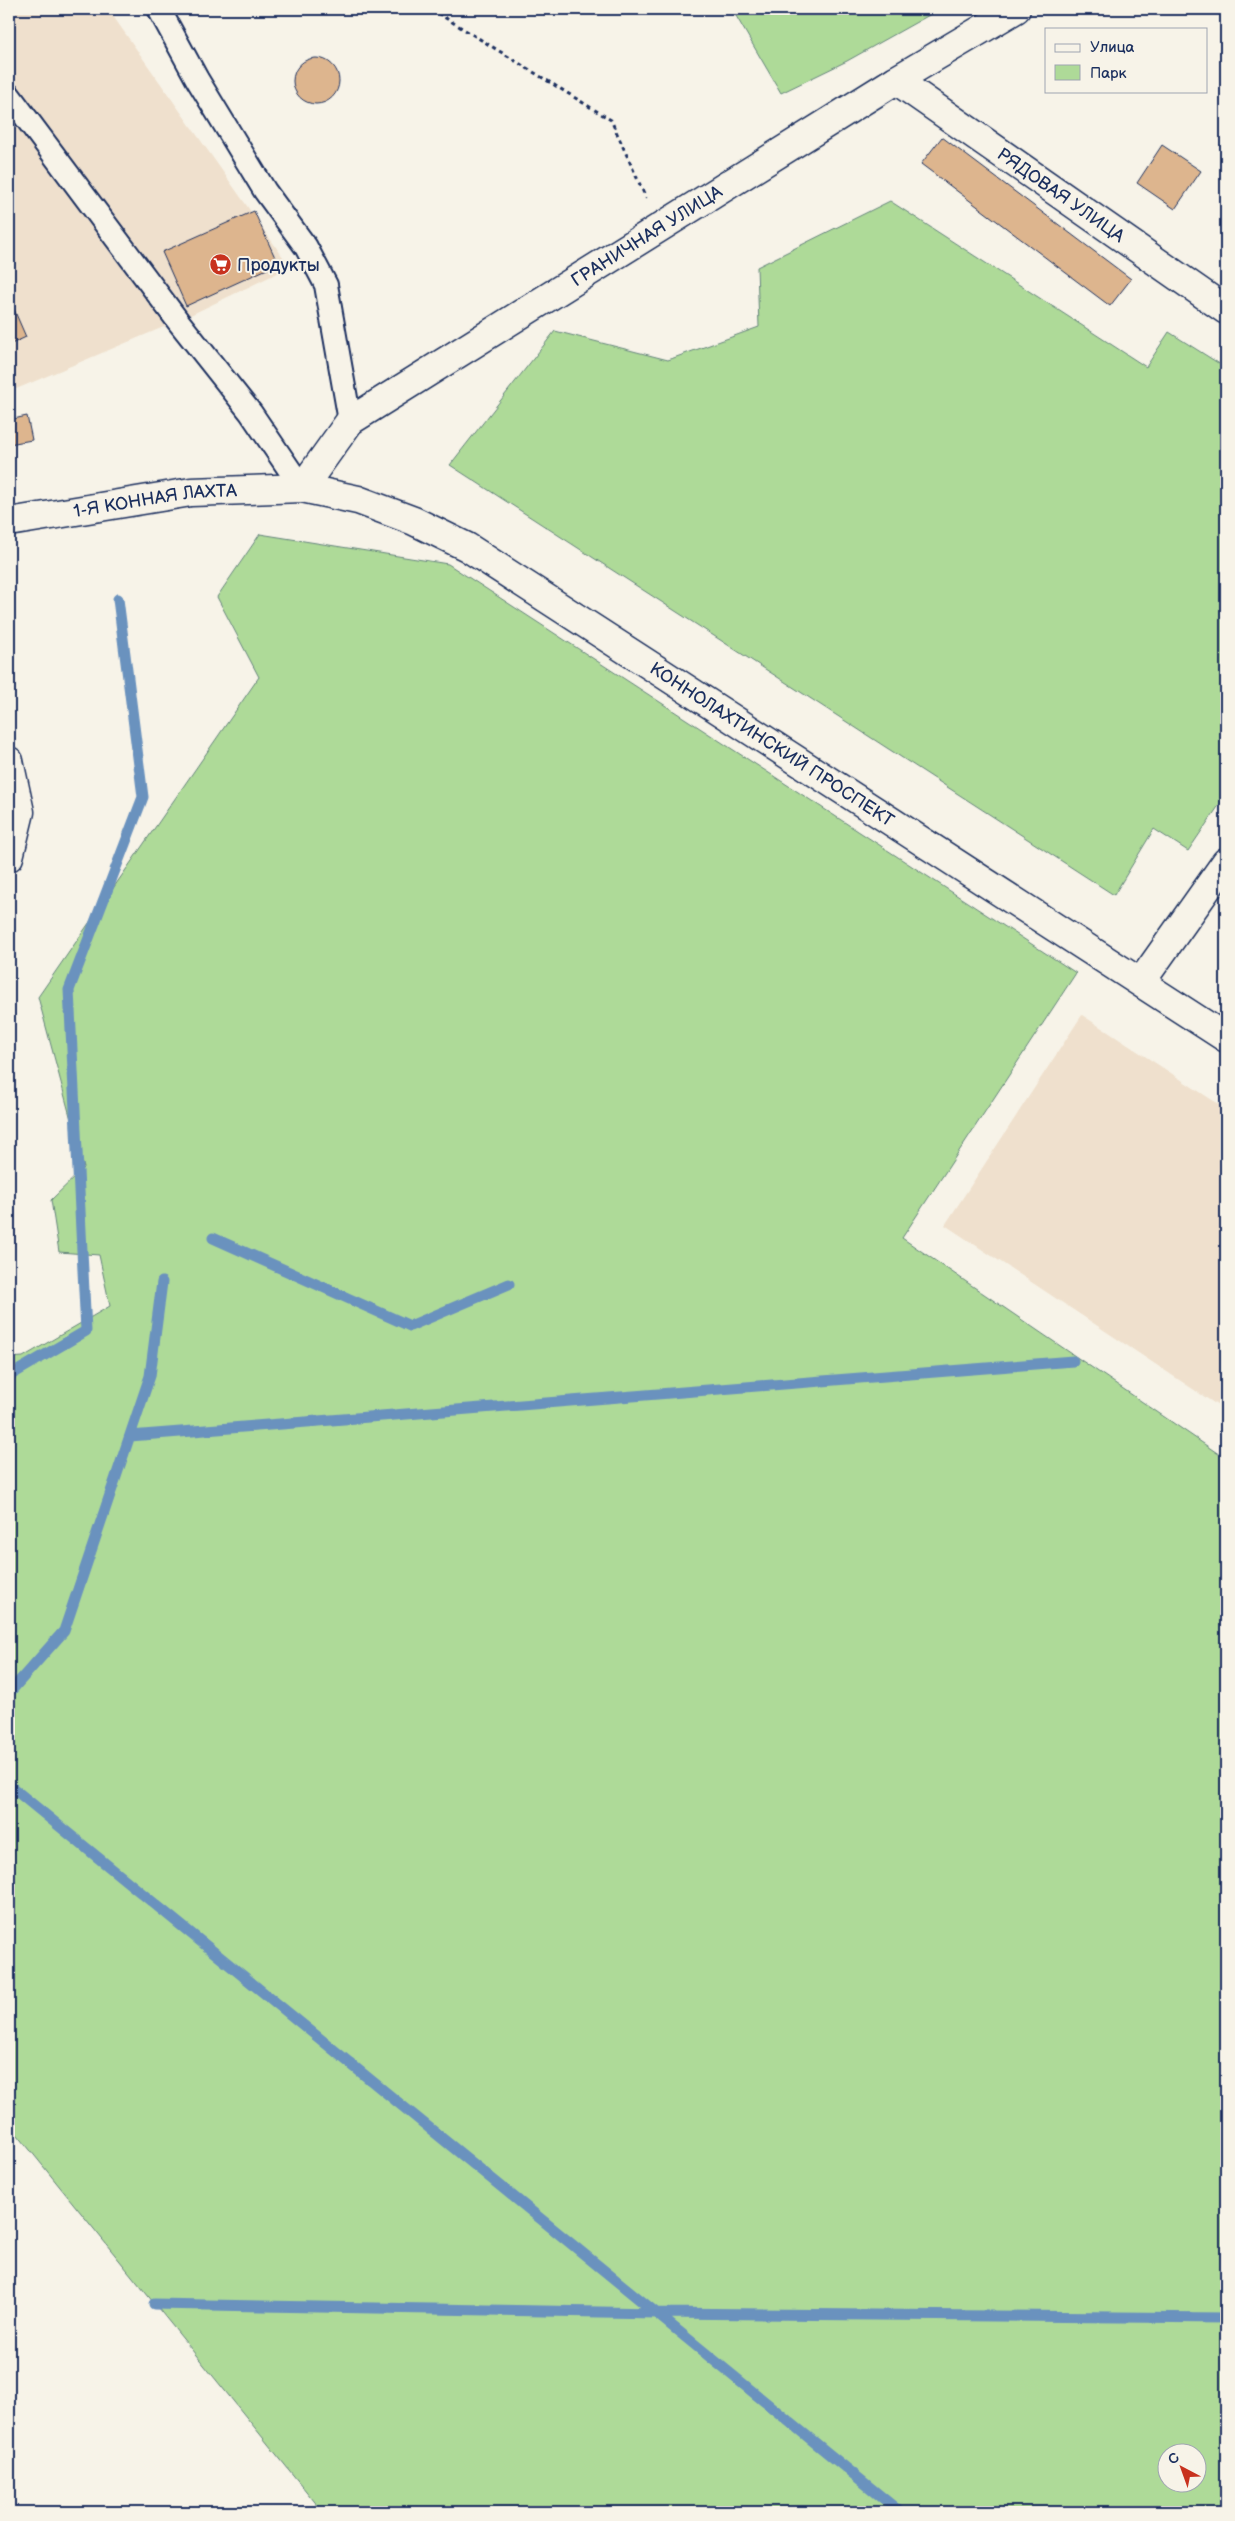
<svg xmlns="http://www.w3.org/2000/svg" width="1235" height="2521" font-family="'Balsamiq Sans',sans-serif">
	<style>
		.built { fill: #efe0cd }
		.green { fill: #aeda98; stroke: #64847b; fill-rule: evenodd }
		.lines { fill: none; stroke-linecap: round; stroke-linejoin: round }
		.stream { stroke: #6b92be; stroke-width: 11 }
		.building { fill: #ddb58e; stroke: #1b2f5e }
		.service-casing { stroke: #1b2f5e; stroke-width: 26 }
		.minor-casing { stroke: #1b2f5e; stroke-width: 31 }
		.secondary-casing { stroke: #1b2f5e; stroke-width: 31 }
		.path { stroke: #1b2f5e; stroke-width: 3; stroke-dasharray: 4 4; stroke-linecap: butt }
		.service { stroke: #f7f3e8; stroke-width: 22 }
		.minor { stroke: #f7f3e8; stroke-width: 28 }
		.secondary { stroke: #f7f3e8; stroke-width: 28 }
		.labels { text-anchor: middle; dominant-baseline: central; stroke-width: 4; stroke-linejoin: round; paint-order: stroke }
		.street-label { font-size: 18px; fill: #1b2f5e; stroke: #f7f3e8 }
		.poi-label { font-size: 18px; fill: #1b2f5e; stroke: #f7f3e8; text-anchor: start }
	</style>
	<rect width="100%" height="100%" fill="#f7f3e8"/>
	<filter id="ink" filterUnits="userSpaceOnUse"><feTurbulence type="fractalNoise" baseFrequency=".02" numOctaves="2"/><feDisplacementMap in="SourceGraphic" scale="10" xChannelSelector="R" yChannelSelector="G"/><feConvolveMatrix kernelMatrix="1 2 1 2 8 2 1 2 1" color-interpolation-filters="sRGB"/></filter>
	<g filter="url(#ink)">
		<!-- built -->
		<path class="built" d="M9,9h99l182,258 -112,54 -169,71z
			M1082,1015l144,94v302l-281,-186z"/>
		<!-- green -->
		<path class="green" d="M732,9h208l-93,52 -66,32z
			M890,201l256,166 23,-35 57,36v427l-38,56 -34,-22 -40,66 -664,-430 105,-134 113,29 91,-33 -2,-60z
			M260,534l188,30 628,409 -174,265 324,221v1053h-903l-314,-388v-766l14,-1 87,-51 -11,-51 -40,-3 -8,-52 33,-32 -46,-171 221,-320 -42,-80zM1168,2454h30v30h-30z"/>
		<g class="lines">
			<!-- stream -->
			<path class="stream" d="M213,1238l197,88 99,-42
				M9,1376l77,-45 -17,-341 74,-193 -25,-198
				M130,1436l943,-75
				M9,1693l55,-62 86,-255 12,-94
				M9,1785l891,727
				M154,2304l502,9 570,5"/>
		</g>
		<!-- building -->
		<path class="building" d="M293 81a23 23 0 1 1 46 0a23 23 0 1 1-46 0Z
			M942,137l189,142 -21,27 -189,-142z
			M1162,145l39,26 -26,38 -38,-26z
			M254,211l24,53 -92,42 -24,-54z
			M9,298l17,39 -17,8z
			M27,416l5,24 -23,4v-24z"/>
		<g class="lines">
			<defs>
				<path id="service" d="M159,9l38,70 68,112 41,56 20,38 24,136
					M9,95l169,226 73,92 51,75"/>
				<g id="minor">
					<path id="s1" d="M896,80l330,230"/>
					<path id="s2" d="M302,488l48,-67 546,-341 120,-71"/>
					<path d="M9,761l11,51 -11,45"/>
					<path d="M1141,982l85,-120"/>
				</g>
				<g id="secondary">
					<path id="s3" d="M9,522l182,-30 111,-4 56,12 56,21 53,26 759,491"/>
				</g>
			</defs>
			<!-- service casing -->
			<use href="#service" class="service-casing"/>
			<!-- minor casing -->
			<use href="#minor" class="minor-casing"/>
			<!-- secondary casing -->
			<use href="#secondary" class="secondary-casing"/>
			<!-- path -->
			<path class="path" d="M431,9l180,111 35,78"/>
			<!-- service -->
			<use href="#service" class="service"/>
			<!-- minor -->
			<use href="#minor" class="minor"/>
			<!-- secondary -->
			<use href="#secondary" class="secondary"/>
		</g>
	</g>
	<!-- icons -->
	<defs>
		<symbol id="supermarket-disc" viewBox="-11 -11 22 22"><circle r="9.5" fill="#c8321e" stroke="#f7f3e8"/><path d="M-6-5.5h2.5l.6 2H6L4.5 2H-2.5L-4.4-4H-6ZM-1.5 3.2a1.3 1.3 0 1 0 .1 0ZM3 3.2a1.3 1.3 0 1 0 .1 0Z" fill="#fff"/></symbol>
	</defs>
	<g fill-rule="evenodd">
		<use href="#supermarket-disc" x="208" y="252" width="25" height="25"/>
	</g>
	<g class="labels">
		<!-- street labels -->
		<g class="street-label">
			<text stroke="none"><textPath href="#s1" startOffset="201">РЯДОВАЯ УЛИЦА</textPath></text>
			<text stroke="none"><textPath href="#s2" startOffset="432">ГРАНИЧНАЯ УЛИЦА</textPath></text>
			<text stroke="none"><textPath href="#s3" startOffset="148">1-Я КОННАЯ ЛАХТА</textPath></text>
			<text stroke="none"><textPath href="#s3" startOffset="835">КОННОЛАХТИНСКИЙ ПРОСПЕКТ</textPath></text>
		</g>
		<!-- poi labels -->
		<g class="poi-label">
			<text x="237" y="265">Продукты</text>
		</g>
	</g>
	<!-- margin -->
	<rect width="1235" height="2521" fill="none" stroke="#f7f3e8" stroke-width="30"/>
	<rect x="15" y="15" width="1205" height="2491" fill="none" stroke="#1b2f5e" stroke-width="2" filter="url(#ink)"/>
	<!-- legend -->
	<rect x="1045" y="28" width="162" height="65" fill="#f7f3e8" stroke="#9fa5b1"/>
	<rect x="1055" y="44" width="25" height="8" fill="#f7f3e8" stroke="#9fa5b1"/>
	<text x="1090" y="52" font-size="15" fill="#1b2f5e">Улица</text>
	<rect x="1055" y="65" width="25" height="15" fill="#aeda98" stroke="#9fa5b1"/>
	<text x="1090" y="78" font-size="15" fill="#1b2f5e">Парк</text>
	<!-- north arrow -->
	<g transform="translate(1182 2468) rotate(319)"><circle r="24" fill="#f7f3e8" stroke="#9fa5b1"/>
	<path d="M0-4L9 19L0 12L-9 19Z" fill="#c8321e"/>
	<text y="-8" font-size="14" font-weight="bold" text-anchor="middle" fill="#1b2f5e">С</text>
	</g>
</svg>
